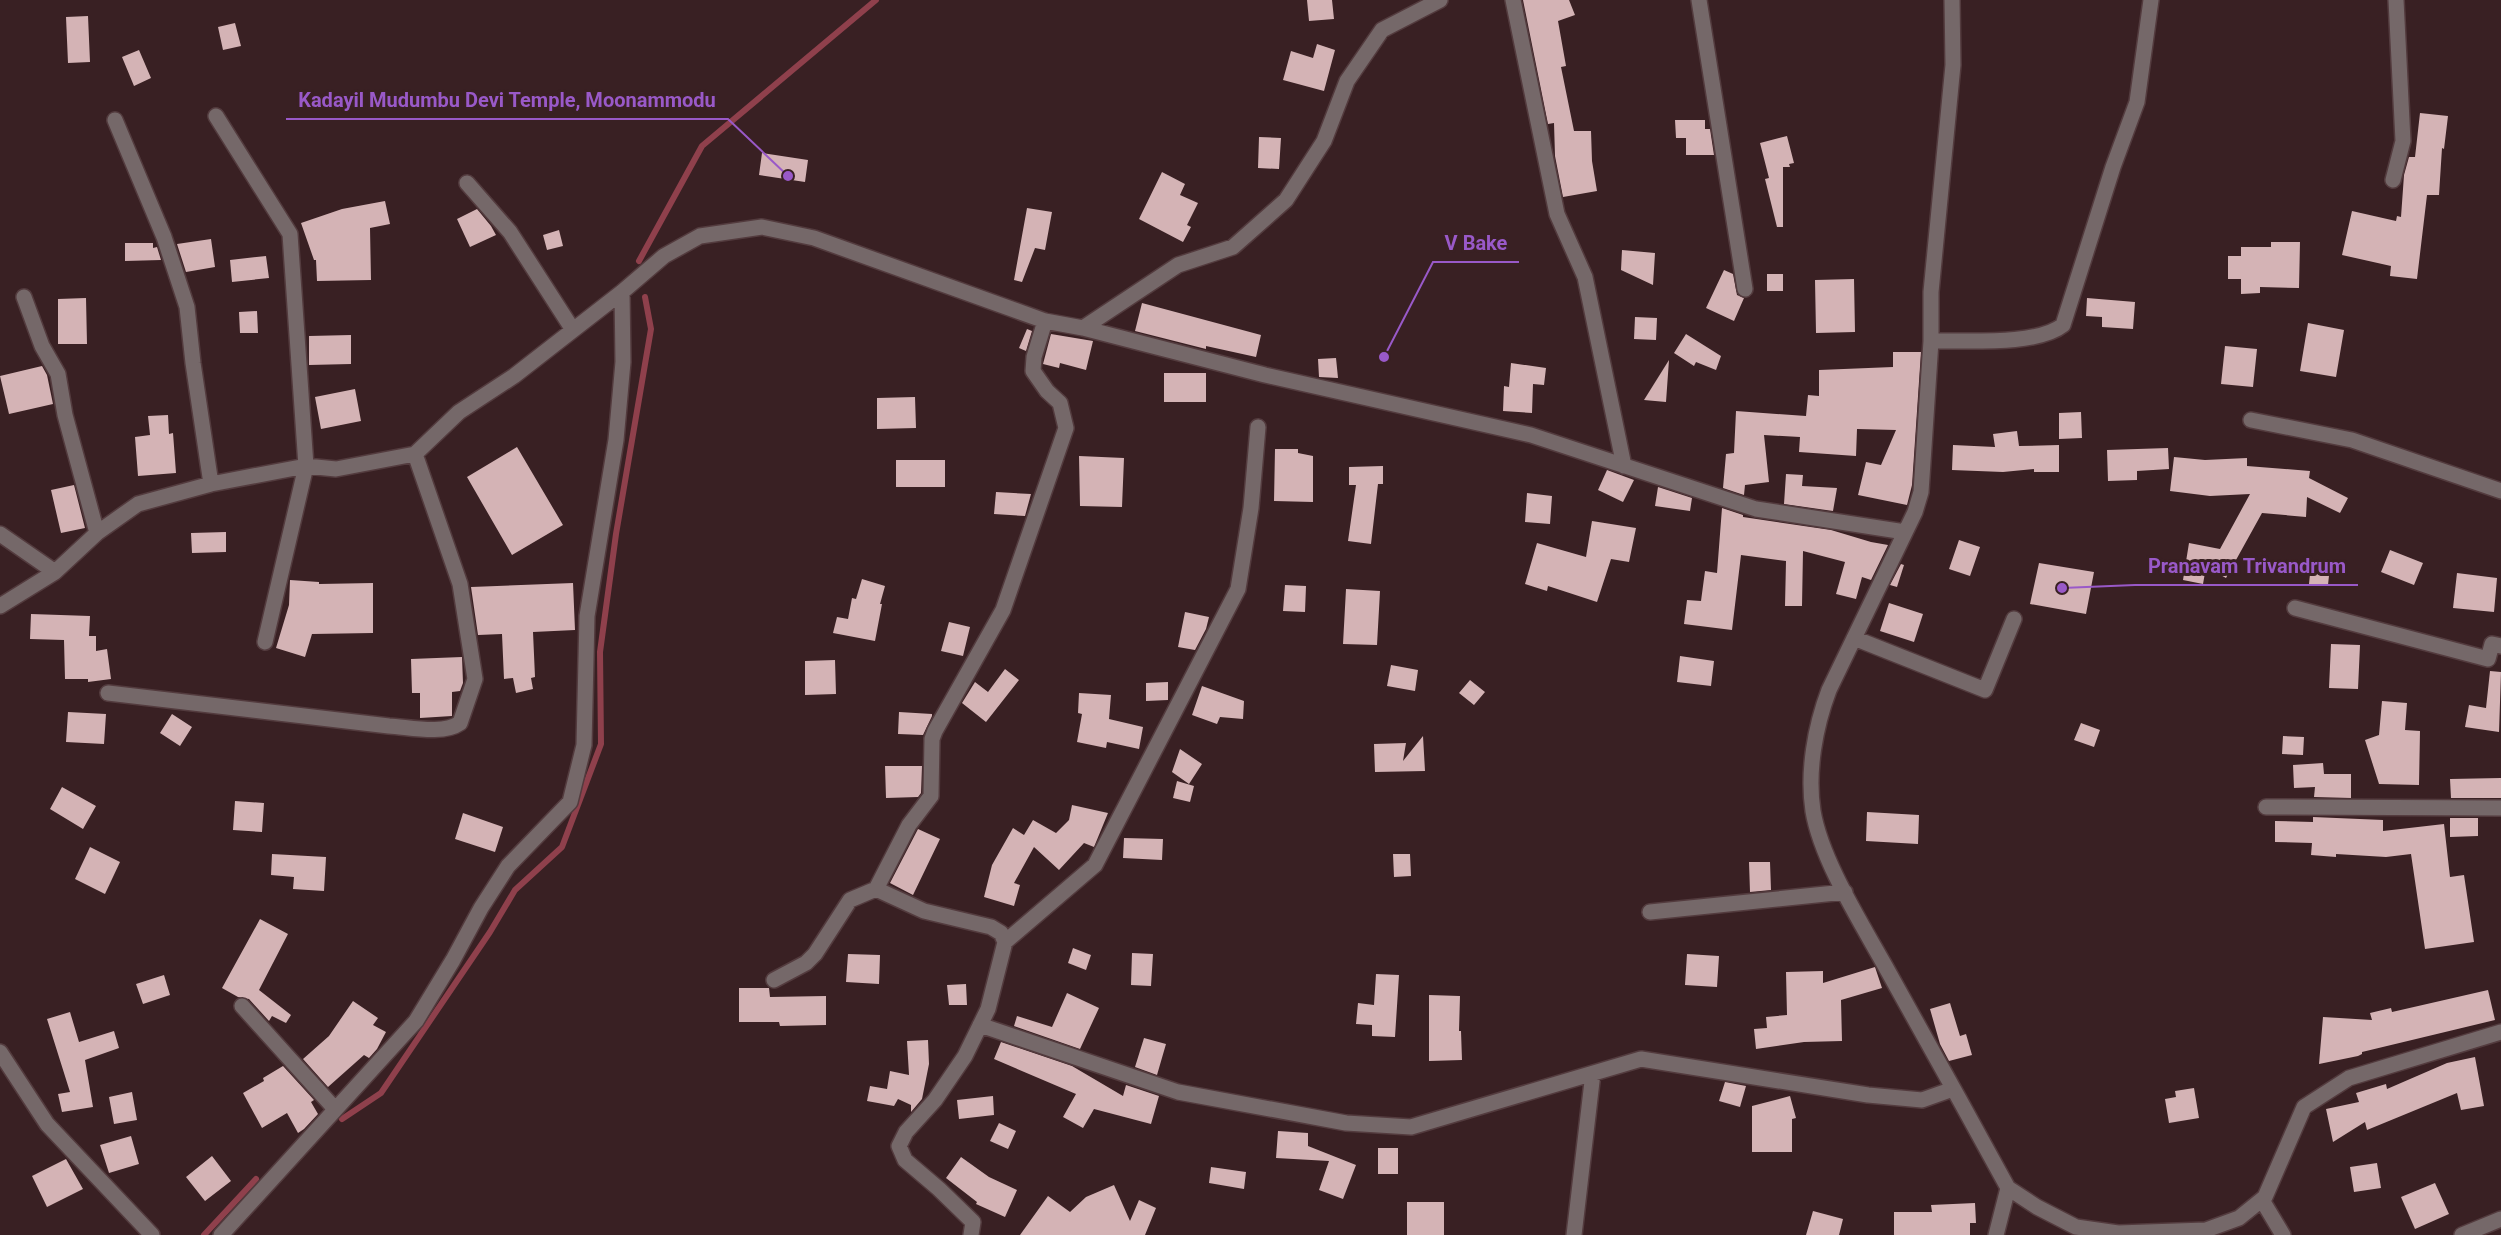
<svg xmlns="http://www.w3.org/2000/svg" width="2501" height="1235" font-family="Roboto,sans-serif">
	<style>
		.lines { fill: none; stroke-linecap: round; stroke-linejoin: round }
		.stream { stroke: #8f404c; stroke-width: 6 }
		.building { fill: #d4b3b5 }
		.minor-casing { stroke: #533b3e; stroke-width: 18 }
		.minor { stroke: #756869; stroke-width: 15 }
		.leader { fill: none; stroke: #9959c8; stroke-width: 2 }
		.callout-dot { fill: #9959c8; stroke: #392023; stroke-width: 2 }
		.callout-label { font-size: 20px; text-anchor: middle; font-weight: bold; fill: #9959c8; stroke: #392023; stroke-width: 6; stroke-linejoin: round; paint-order: stroke }
	</style>
	<rect width="100%" height="100%" fill="#392023"/>
	<g class="lines">
		<!-- stream -->
		<path class="stream" d="M639,261l63,-115 174,-146
			M342,1119l39,-26 109,-161 25,-42 47,-43 39,-103 -1,-92 16,-118 35,-205 -6,-32
			M204,1235l52,-56"/>
	</g>
	<!-- building -->
	<path class="building" d="M1307,0h25l2,19 -25,2z
		M1523,0h46l6,15 -17,6 8,45 -5,1 13,64h17l1,30 5,30 -34,6 -8,-41 -1,-33 -6,1z
		M88,16l2,46 -22,1 -2,-46z
		M235,23l6,23 -18,4 -5,-23z
		M1317,44l18,6 -11,41 -41,-11 8,-29 22,7z
		M139,50l12,28 -17,8 -12,-29z
		M2420,113l28,3 -4,33 -2,-1 -3,47h-12l-10,84 -27,-3 1,-10 -49,-11 10,-44 44,10 1,-5 4,1 3,-42 5,-18h6z
		M1675,120h30v9h5l4,26h-28v-17h-10z
		M1787,136l7,27 -5,1 1,3h-7v60h-6l-12,-48 4,-1 -9,-35z
		M1259,137l22,1 -2,31 -21,-1z
		M762,153l46,7 -3,22 -46,-7z
		M1162,172l23,12 -5,11 18,8 -11,22 4,2 -8,15 -44,-23z
		M385,201l5,23 -20,4 1,52 -54,1 -1,-21h-2l-13,-37 41,-14z
		M1027,208l25,4 -7,38 -10,-2 -13,34 -8,-2z
		M477,209l14,17 5,9 -26,12 -13,-28z
		M559,230l4,16 -16,4 -4,-15z
		M211,239l4,28 -29,5 -9,-28z
		M2271,242h29l-1,46 -39,-1v6l-19,1v-15h-13v-23h13v-9h30z
		M125,243h28v5l4,-1 4,13 -36,1z
		M1622,250l33,3 -2,32 -32,-15z
		M266,256l3,22 -37,4 -2,-22z
		M1724,270l9,4 4,21 7,3 -10,23 -28,-13z
		M1767,274h16v17h-16z
		M1854,279l1,53 -39,1 -1,-53z
		M86,298l1,46h-29v-45z
		M2087,298l48,4 -2,27 -31,-2v-10l-16,-1z
		M1142,303l119,32 -5,22 -50,-11v3l-71,-18z
		M257,311l1,22h-18l-1,-21z
		M1635,317l22,1 -1,22 -22,-1z
		M2308,323l36,7 -8,47 -36,-6z
		M1027,329l5,2 -6,20 -7,-3z
		M1051,334l42,7 -7,29 -26,-7 -1,5 -16,-4z
		M1686,334l35,22 -5,14 -20,-8 -2,4 -20,-13z
		M351,335v29l-42,1v-29z
		M2225,346l32,3 -4,38 -32,-3z
		M1893,352h28l-9,133 -5,20 -49,-10 8,-33 15,3 15,-35 -39,-1 -1,27 -57,-4 1,-15 -36,-2 5,47 -24,3 -1,10 -21,-7 3,-34 8,-1 2,-42 70,5 2,-21 11,1v-26l74,-3z
		M1336,358l2,20 -19,-1 -1,-18z
		M1669,360l-3,42 -22,-2z
		M1511,363l35,5 -2,17 -11,-1 -1,29 -29,-2 1,-25 5,1z
		M42,366l5,9 6,29 -44,10 -9,-38z
		M1164,373h42v29h-42z
		M355,389l6,32 -40,8 -6,-32z
		M915,397l1,31 -39,1v-31z
		M2081,412l1,26 -23,1v-26z
		M168,415l1,19 4,-1 3,40 -38,3 -3,-39 15,-2 -2,-19z
		M2017,431l2,15 40,-1v27h-25v-3l-31,3 -51,-2 1,-25 42,2 -2,-13z
		M517,447l46,78 -51,30 -45,-78z
		M2168,448l1,21 -32,2v9l-29,1 -1,-31z
		M1275,449h23v4l15,3v46l-39,-1z
		M1079,456l45,2 -2,49 -42,-1z
		M2174,457l31,3 42,-2v8l63,5 -1,7 39,20 -8,15 -33,-16 -1,20 -44,-4 -36,65 -20,-11 -3,17 -20,-4 6,-37 31,6 30,-55 -40,2 -40,-5z
		M896,460h49v27h-49z
		M1383,466v18h-5l-7,60 -23,-3 8,-56h-7v-18z
		M1607,470l27,10 -11,22 -25,-12z
		M1786,474l17,1 -1,11 35,2 -4,23 -49,-7z
		M74,485l11,43 -24,5 -10,-43z
		M1658,487l34,11 -2,13 -35,-5z
		M996,492l35,2 -6,22 -31,-2z
		M1527,493l25,3 -2,28 -25,-2z
		M1722,508l21,7v2l88,13 40,12 17,3 -17,35 -9,-3 -6,22 -20,-5 9,-32 -42,-11 -1,55h-17l1,-45 -45,-6 -9,75 -48,-6 3,-24 14,1 4,-30 12,2z
		M1592,521l44,7 -7,34 -18,-3 -14,43 -49,-16 -1,5 -22,-7 12,-41 49,14z
		M226,532v20l-34,1 -1,-20z
		M1959,540l21,7 -10,29 -21,-7z
		M2390,550l33,13 -9,22 -33,-13z
		M2039,563l55,9 -8,42 -56,-10z
		M1901,564l3,1 -7,22 -7,-2z
		M2311,564l19,2 -2,19 -19,-1z
		M2457,573l40,5 -3,34 -41,-4z
		M862,579l23,7 -5,18h2l-7,37 -42,-8 4,-16 11,2 4,-21 4,1z
		M290,580l29,2v2l54,-1v50l-61,1 -7,23 -29,-9 13,-43z
		M573,583l2,47 -42,2 2,45 -4,1 2,11 -17,4 -3,-15 -9,1 -2,-45 -24,1 -7,-48z
		M1285,585l21,1 -1,26 -22,-1z
		M1346,589l34,2 -3,54 -34,-1z
		M1889,603l34,11 -9,28 -34,-11z
		M1185,612l24,5 -3,12 -11,21 -17,-3z
		M31,614l59,2 -1,20h7v15l11,-2 4,30 -23,3v-3h-23l-1,-39 -34,-1z
		M949,622l21,5 -7,29 -22,-5z
		M2331,644l29,1 -2,44 -29,-1z
		M1680,656l34,5 -3,25 -34,-4z
		M462,657l1,26 -3,8 -8,1v24l-32,2v-25h-8l-1,-34z
		M835,660l1,34 -31,1v-34z
		M1391,665l27,5 -3,21 -28,-5z
		M1005,669l14,11 -33,42 -24,-19 13,-21 13,10z
		M2490,671l11,1 -2,60 -34,-5 4,-22 17,3z
		M1470,680l15,12 -11,13 -15,-12z
		M1168,682v18l-22,1v-18z
		M1202,686l42,15 -1,18 -23,-2 -3,7 -25,-9z
		M1079,693l32,2 -2,24 34,8 -4,22 -32,-7 -1,6 -29,-6 5,-28 -4,-1z
		M2382,701l25,2 -2,27 15,1 -1,54 -40,-1 -14,-44 14,-5z
		M68,712l38,2 -2,30 -38,-2z
		M899,712l33,2v2l-9,19 -25,-1z
		M172,714l20,13 -12,19 -20,-13z
		M2081,723l19,7 -6,17 -20,-7z
		M1423,736l2,35 -50,1 -1,-28 32,-1 -3,18z
		M2283,736l21,1 -1,18 -21,-1z
		M1180,749l22,15 -13,20 -17,-12z
		M2323,763l1,11h27v24l-37,-1 1,-10 -21,1 -1,-23z
		M885,766h37l-1,27 -3,4 -32,1z
		M2501,778v20h-50l-1,-19z
		M1177,781l17,5 -4,16 -17,-4z
		M62,787l34,19 -13,23 -33,-20z
		M235,801l29,2 -2,29 -29,-2z
		M1072,805l36,8 -14,34 -10,-4 -25,27 -25,-23 -20,36 6,2 -6,21 -30,-9 8,-32 21,-37 11,7 9,-15 23,13 13,-13z
		M1867,812l52,3 -1,29 -52,-3z
		M463,813l40,14 -8,25 -40,-13z
		M2313,817l70,3v11l61,-7 6,53 14,-2 10,67 -49,7 -14,-95 -25,3 -50,-3v3l-25,-2 1,-12 -37,-1v-21l38,1z
		M2450,818h28v18l-28,1z
		M918,829l22,10 -27,56 -23,-12z
		M1124,838l39,1 -1,21 -39,-2z
		M90,847l30,15 -15,32 -30,-15z
		M272,854l54,3 -2,34 -31,-2 1,-12 -23,-2z
		M1393,854h17l1,22 -17,1z
		M1749,862h21l1,28 -21,2z
		M260,919l28,15 -29,56 32,25 -5,8 -14,-7 -3,5 -20,-22 -11,-2 -16,-9z
		M1073,948l18,7 -5,15 -18,-7z
		M1132,953l21,1 -2,32 -20,-1z
		M848,954l32,1 -1,29 -33,-2z
		M1687,954l32,2 -2,31 -32,-2z
		M1875,967l7,21 -41,12 1,41 -38,1 -48,7 -2,-20 13,-1 -1,-11 21,-2 -1,-43 37,-1v12z
		M1376,974l23,1 -4,62 -23,-1v-11l-16,-1 2,-21 16,2z
		M164,975l6,20 -27,9 -7,-20z
		M966,984l1,21h-18l-2,-20z
		M739,988h30l1,9 56,-1v29l-46,1 -1,-4h-40z
		M2488,990l7,30 -133,32v2l-4,2 -39,8 4,-47 49,3 -2,-7 21,-5 1,4z
		M1067,993l32,15 -19,41 -66,-23 3,-10 35,11z
		M1429,995l31,1 -1,35h2l1,29 -33,1z
		M353,1001l25,17 -5,7 13,7 -9,17 -8,9 -5,-3 -36,32 -25,-28 26,-23z
		M1950,1003l10,33 6,-2 6,21 -23,6 -9,-17 -10,-35z
		M70,1012l9,30 35,-11 5,17 -34,12 8,47 -31,5 -4,-18 12,-2 -23,-73z
		M1144,1038l22,6 -9,31 -22,-8z
		M928,1040l1,24 -7,35 -11,13v-7l-13,-6 -4,7 -27,-5 3,-15 17,3 3,-18 19,4 -2,-34z
		M1001,1042l71,24 51,30 3,-11 33,11 -8,28 -57,-15 -11,19 -20,-11 13,-23 -82,-35z
		M2475,1057l9,49 -23,4 -4,-17 -90,37 -2,-8 -32,20 -7,-33 33,-7 -3,-9 30,-9 1,5 60,-26z
		M283,1066l31,34 -3,2 7,12 -14,15 -6,4 -11,-20 -25,15 -19,-35 21,-12 -1,-3z
		M1725,1082l21,4 -6,21 -21,-6z
		M2194,1088l5,30 -30,5 -4,-24 11,-2 -1,-6z
		M132,1092l5,28 -23,4 -5,-27z
		M993,1096l1,19 -35,4 -2,-19z
		M1790,1096l6,22 -4,1v33h-40v-46z
		M999,1123l17,8 -8,18 -18,-8z
		M1278,1131l30,2v13l48,19 -13,34 -24,-9 10,-29 -53,-3z
		M131,1136l8,28 -30,9 -9,-28z
		M1378,1148h20v26h-20z
		M212,1156l19,25 -26,20 -19,-24z
		M961,1157l28,20 28,13 -12,27 -29,-13 1,-2 -31,-24z
		M66,1159l17,30 -36,18 -15,-31z
		M2377,1163l4,25 -27,4 -4,-25z
		M1211,1167l35,5 -2,17 -35,-6z
		M2435,1183l14,31 -34,15 -14,-32z
		M1114,1185l16,36 9,-21 17,8 -11,27h-125l28,-39 22,16 16,-15z
		M1407,1202h37v33h-37z
		M1975,1203l1,20h-6v12h-76v-23h38l-1,-7z
		M1813,1211l30,8 -4,16h-33z"/>
	<g class="lines">
		<defs>
			<path id="minor" d="M1513,0l44,214 28,63 39,189
				M1699,0l46,289
				M1952,0l1,65 -22,227v49l-10,151 -6,20 -86,178c-14,37 -22,82 -16,121 8,48 47,110 71,153 42,75 83,149 124,224
				M216,116l74,118 16,232 -41,176
				M115,120l49,117 23,70 6,56 18,121
				M2393,180l10,-39 -7,-141
				M467,183l43,49 63,98
				M24,297l18,49 16,28 7,41 32,118
				M1083,328l182,47 266,60 225,74 149,23
				M1931,341c33,-1 106,5 132,-16l50,-158 24,-65 14,-102
				M2251,420l101,20 149,51
				M0,534l55,38
				M0,606l55,-34 42,-39 41,-29 73,-20 95,-18 30,3 79,-15 44,-42 55,-36 108,-84 42,-36 36,-20 62,-9 52,11 231,83 38,7 95,-63 55,-18 53,-47 38,-59 23,-60 35,-51 58,-30
				M2295,608l193,51 4,-15 9,2
				M1854,638l131,52 29,-71
				M108,693l281,33c20,1 54,9 71,-3l15,-44 -15,-95 -45,-130
				M2266,807l235,1
				M876,889l48,22 67,16 10,6 4,9 -17,67 -23,47 -30,44 -29,32 -7,14 6,14 34,29 34,33 -2,13
				M1650,912l195,-20
				M1005,942l90,-77 143,-276 13,-81 7,-81
				M774,980l32,-17 9,-9 35,-54 26,-11 33,-64 22,-29 1,-57 3,-8 68,-121 63,-182 -6,-25 -13,-12 -14,-20 1,-14 11,-36
				M242,1006l93,103
				M980,1025l198,67 168,31 65,4 230,-68 227,36 54,5 31,-11
				M0,1052l47,72 105,111
				M2262,1200l21,35
				M221,1235l195,-214 37,-61 28,-52 27,-42 62,-64 14,-57 3,-129 29,-176 7,-78 -1,-70
				M1574,1235l19,-162
				M1996,1235l12,-47 29,19 39,20 42,6 88,-3 33,-12 26,-21 39,-90 45,-29 152,-46
				M2462,1235l39,-16"/>
		</defs>
		<!-- minor casing -->
		<use href="#minor" class="minor-casing"/>
		<!-- minor -->
		<use href="#minor" class="minor"/>
	</g>
	<!-- callouts -->
	<path class="leader" d="M788 176L728 119H286M1384 357L1433 262H1519M2062 588L2135 585H2358"/>
	<g class="callout-dot">
		<circle cx="788" cy="176" r="6"/>
		<circle cx="1384" cy="357" r="6"/>
		<circle cx="2062" cy="588" r="6"/>
	</g>
	<g class="callout-label">
		<text x="507" y="107">Kadayil Mudumbu Devi Temple, Moonammodu</text>
		<text x="1476" y="250">V Bake</text>
		<text x="2247" y="573">Pranavam Trivandrum</text>
	</g>
</svg>
